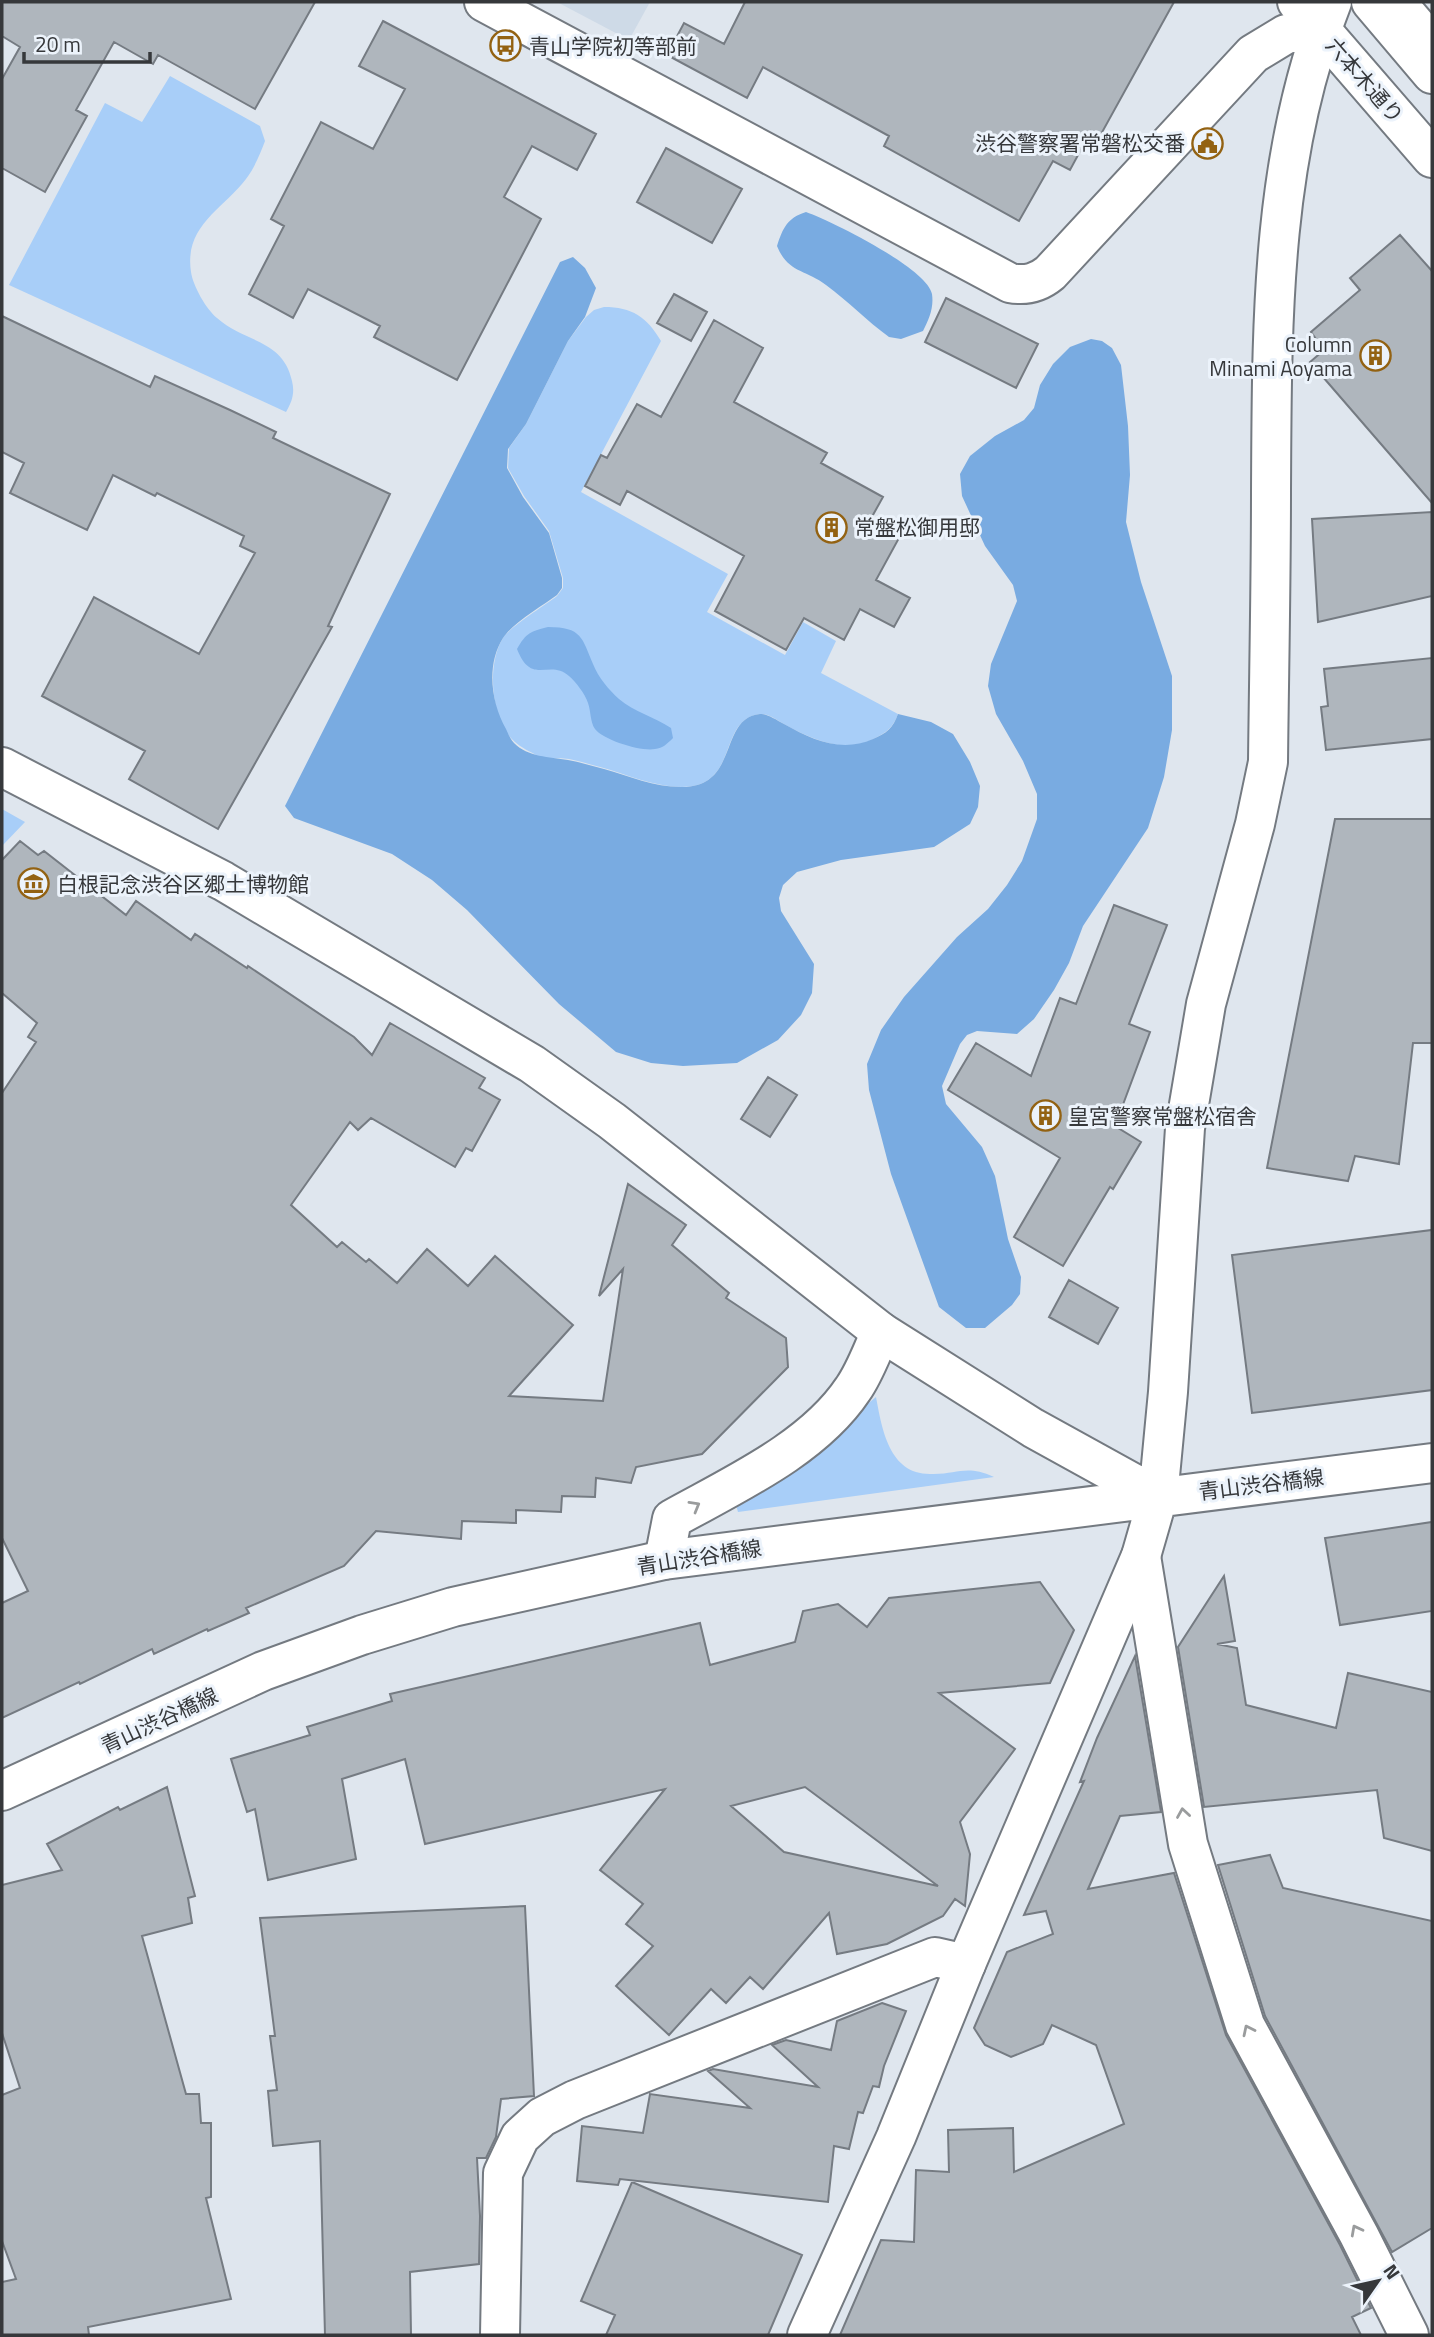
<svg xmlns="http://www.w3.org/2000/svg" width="1434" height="2337" font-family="'Titillium Web','Noto Sans JP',sans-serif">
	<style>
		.built { fill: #cedae7 }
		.green { fill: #a8cef8 }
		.forest { fill: #79abe1 }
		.water { fill: #7fb1e8 }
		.building { fill: #afb6bd; stroke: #757b82; stroke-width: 2; fill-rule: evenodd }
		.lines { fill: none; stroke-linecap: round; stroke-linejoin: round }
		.minor-casing { stroke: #747a81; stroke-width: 42 }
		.tertiary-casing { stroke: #747a81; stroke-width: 42 }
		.secondary-casing { stroke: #747a81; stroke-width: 42 }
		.motorway-casing { stroke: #747a81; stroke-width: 42 }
		.minor { stroke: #fff; stroke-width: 38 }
		.tertiary { stroke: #fff; stroke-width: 38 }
		.secondary { stroke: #fff; stroke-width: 38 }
		.motorway { stroke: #fff; stroke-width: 38 }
		.oneway { stroke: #9a9c9d }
		.labels { text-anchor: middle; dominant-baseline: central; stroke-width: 6; stroke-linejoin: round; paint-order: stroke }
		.poi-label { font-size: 21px; fill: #36383b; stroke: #ecf3fb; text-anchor: start }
		.street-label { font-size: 21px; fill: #36383b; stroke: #ecf3fb }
	</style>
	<rect width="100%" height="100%" fill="#dfe6ee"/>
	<!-- built -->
	<path class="built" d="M557,2h93l-21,38z"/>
	<!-- green -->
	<path class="green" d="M170,76l90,50 5,15c-5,13 -10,26 -19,38 -24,31 -62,47 -55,93 2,14 15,37 26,46 28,25 66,21 75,63 3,12 0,21 -6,31l-277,-127 96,-182 37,19z
		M604,307c28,0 43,10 57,34l-80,151 147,82 -21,38 78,43 18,-33 33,19 -15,32 77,41c-6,16 -14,20 -29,27 -28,12 -60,-3 -85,-17 -7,-4 -16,-11 -24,-10 -43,5 -20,73 -78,73 -28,0 -56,-13 -82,-20 -11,-3 -21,-6 -31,-8 -10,-2 -22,1 -31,-3 -7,-4 -18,-9 -23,-14 -24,-21 -29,-77 -12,-104 8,-12 41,-32 54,-42l6,-8v-10l-14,-47 -25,-35 -16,-28 1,-20 17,-24 42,-83 18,-24 8,-7z
		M2,809l23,13 -23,24z
		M876,1397c6,32 13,77 54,77 28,1 35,-10 64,3l-256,35 -5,-17 99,-62z"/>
	<!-- forest -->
	<path class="forest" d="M806,212c25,9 121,56 126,82 2,14 -3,25 -9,37l-22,8 -12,-2c-22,-16 -41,-36 -63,-52 -21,-16 -38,-12 -49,-39 6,-18 10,-28 29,-34z
		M573,257l12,11 11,20 -11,29 -17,24 -42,83 -18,25 -1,19 16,29 26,36 13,45v10l-5,7c-15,11 -44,28 -54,43 -17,27 -12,64 3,91 2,4 4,10 8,14 14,14 35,14 54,17 12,2 24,6 36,9 25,7 50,18 77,18 59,1 37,-69 79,-73 8,0 16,6 24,10 28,16 58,29 89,15 14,-6 20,-11 25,-25l33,8 22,12 17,28 10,24 -2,21 -8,17 -36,23 -93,13 -44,12 -14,13 -4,13 2,13 33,53 -2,29 -11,22 -23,25 -41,23 -54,3 -32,-3 -35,-11 -57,-48 -92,-94 -35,-30 -40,-26 -98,-36 -9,-12 275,-544z
		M1091,339l11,2 10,7 9,17 7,61 2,49 -4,47 15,60 31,94v54l-8,47 -16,51 -65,98 -14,37 -15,27 -20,29 -17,15 -40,-3 -10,4 -7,9 -18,42 4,18 36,43 13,29 13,63 13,38 -1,17 -8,11 -27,23h-19l-27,-21 -48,-133 -22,-84 -2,-26 14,-34 23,-33 53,-60 31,-28 19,-24 15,-24 15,-42v-25l-14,-33 -27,-47 -8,-28 3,-22 26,-63 -4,-16 -28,-39 -23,-50 -2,-22 10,-18 25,-20 29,-16 10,-12 6,-23 13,-21 17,-17z"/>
	<!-- water -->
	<path class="water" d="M548,627c34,0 34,11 45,37 5,13 16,26 26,35 15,13 36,18 52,29l2,10c-6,6 -10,10 -18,11 -13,3 -52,-9 -60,-20 -5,-7 -4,-18 -7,-26 -3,-9 -12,-21 -19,-27 -20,-18 -37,11 -52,-27 9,-16 14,-18 31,-22z"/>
	<!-- building -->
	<path class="building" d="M2,2h313l-60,107 -97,-54 -5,9 -39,-22 -38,68 11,6 -42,76 -43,-24v-89l18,-32 -18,-11z
		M745,2h429l-74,134 -9,-5 -21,39 -17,-9 -34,60 -135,-75 5,-10 -126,-69 -16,31 -80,-43 17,-32 40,21z
		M383,21l213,113 -19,36 -45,-24 -28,51 37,22 -84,161 -83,-43 6,-11 -72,-37 -15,29 -44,-24 35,-68 -13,-7 50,-97 52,27 32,-60 -46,-23z
		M666,148l76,41 -30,54 -75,-41z
		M1400,235l32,36v232l-122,-141 14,-12 -13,-18 49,-42 -10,-12z
		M674,294l33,18 -16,29 -34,-18z
		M946,298l92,46 -22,44 -91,-46z
		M2,316l148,71 5,-11 75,34 46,22 -3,6 117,56 -62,132 4,1 -114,202 -89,-50 16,-28 -103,-55 52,-99 105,57 56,-101 -15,-7 4,-10 -87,-43 -2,3 -42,-21 -26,55 -77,-37 14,-30 -22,-11z
		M714,320l49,28 -29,54 93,51 -6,10 62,34 -14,25 30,16 -23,42 34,18 -16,29 -34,-18 -16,31 -40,-22 -18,32 -71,-39 29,-55 -117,-65 -7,14 -35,-19 16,-31 6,3 30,-54 24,13z
		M1432,512v84l-114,26 -6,-103z
		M1432,658v81l-106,11 -5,-43 7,-1 -4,-37z
		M1335,819h97v224h-19l-14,121 -44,-8 -7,25 -81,-13z
		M20,841l18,14 6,-4 82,64 10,-14 55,39 4,-6 52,34 1,-2 106,71 18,18 18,-32 95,55 -6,10 21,12 -28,51 -6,-3 -11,19 -84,-49 -13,12 -8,-8 -59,83 46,42 5,-5 24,20 3,-3 28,24 30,-34 41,37 27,-30 78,69 -64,71 94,5 20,-132 -24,27 29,-112 58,41 -14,20 57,48 -3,5 60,40 2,29 -86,87 -66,13 -5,16 -35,-5 -1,19 -33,-1 -1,16 -45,-2v13l-54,-2 -1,18 -85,-8 -32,35 -98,42 3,5 -41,18 -1,-2 -53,25 -2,-5 -72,35 -1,-2 -77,36v-115l26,-12 -26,-53v-445l34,-51 -8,-5 9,-14 -35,-30v-133z
		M1114,905l53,20 -38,99 21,8 -35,94 26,16 -28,47 -3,-2 -47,79 -49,-29 46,-79 -112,-68 28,-47 55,33 29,-78 16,6z
		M768,1077l29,18 -27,42 -29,-18z
		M1432,1230v160l-180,23 -20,-158z
		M1069,1280l49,28 -20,36 -49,-27z
		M1432,1522v89l-92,14 -15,-87z
		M1224,1576l11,65 -18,3 20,4 9,57 90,23 12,-55 84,19v159l-48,-13 -7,-48 -173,17 -26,-160z
		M1040,1582l34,48 -24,53 -111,10 76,56 -55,73 10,32 -5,52 -10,-7 -12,17 -56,28 -50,10 -8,-41 -66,76 -13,-12 -24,26 -15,-14 -42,46 -53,-49 37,-40 -27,-22 17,-20 -43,-34 65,-81 -240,55 -20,-85 -63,20 14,80 -88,21 -13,-71 -8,3 -16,-53 79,-24 -3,-8 85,-26 -2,-7 310,-71 10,42 85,-23 8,-31 35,-7 29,23 22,-29zM805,1787l133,99 -154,-34 -53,-46z
		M1135,1656l26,156 -41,4 -32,73 86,-16 52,162 114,210 31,63 -19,9 9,18h-521l41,-95 33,2 2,-72 33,2 -1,-42 65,-2 1,44 110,-48 -28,-79 -44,-20 -9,19 -32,13 -26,-12 -11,-17 33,-76 46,-18 -7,-23 -22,4 60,-134 -4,1 17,-44z
		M167,1787l28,109 -7,2 4,25 -50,13 44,158h13l2,29h10v74l-5,1 25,101 -143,28 1,8h-87v-53l14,-3 -14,-38v-146l18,-7 -18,-55v-148l60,-15 -15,-26 71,-37 2,3z
		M1270,1855l13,33 149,33v307l-40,24 -127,-236 -47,-151z
		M525,1906l9,190 -33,3 -5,38 -10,21h-9l3,58 -1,48 -69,8 1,63h-86l-5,-194 -47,5 -5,-55 9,-1 -7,-54h5l-15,-118z
		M882,2003l24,8 -22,55 -5,21 -6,-1 -10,27 -5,-1 -9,37 -15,-3 -6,56 -208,-23 -2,6 -41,-4 5,-55 61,7 7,-39 100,14 -42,-37 5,-2 105,18 -46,-42 14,-5 45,10 6,-29z
		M632,2182l170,73 -34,80h-162l9,-20 -34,-14z"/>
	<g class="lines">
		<defs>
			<path id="minor" d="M1141,1556l47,288 57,181 114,210 50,100
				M664,1560l8,-41c61,-34 141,-70 181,-130 12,-17 19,-38 28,-57
				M500,2335l3,-162 17,-36 22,-20 33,-17 360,-143 31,7"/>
			<path id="tertiary" d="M484,2l526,281c16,3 28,0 40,-10l203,-219 33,-20 35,-5
				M2,767l221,114 309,183 80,57 269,211 152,96 125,69
				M2,1791l261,-120 99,-36 91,-28 211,-47 768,-97
				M807,2335l89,-198 70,-173 175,-408 17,-59 10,-105 17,-264 21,-124 49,-180 13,-62c1,-90 3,-180 3,-270 1,-165 -1,-334 61,-490"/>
			<path id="secondary" d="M1297,2l135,156
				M1396,2l36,42"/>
			<path id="motorway" d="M1371,2l61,72"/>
		</defs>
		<!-- minor casing -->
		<use href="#minor" class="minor-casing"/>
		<!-- tertiary casing -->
		<use href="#tertiary" class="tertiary-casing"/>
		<!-- secondary casing -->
		<use href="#secondary" class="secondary-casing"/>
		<!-- motorway casing -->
		<use href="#motorway" class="motorway-casing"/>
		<!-- minor -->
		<use href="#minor" class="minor"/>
		<!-- tertiary -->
		<use href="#tertiary" class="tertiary"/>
		<!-- secondary -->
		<use href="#secondary" class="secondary"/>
		<!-- motorway -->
		<use href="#motorway" class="motorway"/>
	</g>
	<!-- one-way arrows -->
	<defs><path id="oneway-chevron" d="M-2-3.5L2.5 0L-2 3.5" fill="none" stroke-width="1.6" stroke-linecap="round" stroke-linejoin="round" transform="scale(1.75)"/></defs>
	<g class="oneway">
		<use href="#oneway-chevron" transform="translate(695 1506) rotate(-30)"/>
		<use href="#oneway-chevron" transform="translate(1183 1813) rotate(-99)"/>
		<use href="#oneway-chevron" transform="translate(1248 2030) rotate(-116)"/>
		<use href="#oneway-chevron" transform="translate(1356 2230) rotate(-118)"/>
	</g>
	<!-- icons -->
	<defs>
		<symbol id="bus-ring" viewBox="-11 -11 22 22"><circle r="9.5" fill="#ecf3fb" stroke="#936212" stroke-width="1.5"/><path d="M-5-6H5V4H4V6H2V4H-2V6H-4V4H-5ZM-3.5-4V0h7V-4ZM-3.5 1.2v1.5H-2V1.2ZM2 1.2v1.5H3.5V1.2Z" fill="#936212"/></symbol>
		<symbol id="civic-ring" viewBox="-11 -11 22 22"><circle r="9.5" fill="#ecf3fb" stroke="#936212" stroke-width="1.5"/><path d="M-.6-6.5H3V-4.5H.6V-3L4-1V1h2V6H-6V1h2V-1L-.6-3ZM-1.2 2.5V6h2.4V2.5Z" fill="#936212"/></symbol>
		<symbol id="building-ring" viewBox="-11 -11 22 22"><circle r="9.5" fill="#ecf3fb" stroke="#936212" stroke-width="1.5"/><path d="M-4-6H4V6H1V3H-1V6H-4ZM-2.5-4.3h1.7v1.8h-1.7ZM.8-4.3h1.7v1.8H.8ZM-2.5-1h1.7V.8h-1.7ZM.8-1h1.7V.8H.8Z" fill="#936212"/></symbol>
		<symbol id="museum-ring" viewBox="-11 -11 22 22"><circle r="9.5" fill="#ecf3fb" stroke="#936212" stroke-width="1.5"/><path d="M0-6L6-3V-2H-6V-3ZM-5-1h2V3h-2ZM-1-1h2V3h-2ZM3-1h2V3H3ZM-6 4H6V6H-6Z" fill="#936212"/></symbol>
	</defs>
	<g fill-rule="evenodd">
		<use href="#bus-ring" x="488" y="28" width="35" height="35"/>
		<use href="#civic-ring" x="1190" y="126" width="35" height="35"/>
		<use href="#building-ring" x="1358" y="338" width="35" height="35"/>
		<use href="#building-ring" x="814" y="510" width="35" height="35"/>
		<use href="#museum-ring" x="16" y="866" width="35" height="35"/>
		<use href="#building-ring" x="1028" y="1098" width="35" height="35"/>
	</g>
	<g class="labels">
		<!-- poi labels -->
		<g class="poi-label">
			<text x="529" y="46">青山学院初等部前</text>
			<text x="1185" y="143" text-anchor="end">渋谷警察署常磐松交番</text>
			<text x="1352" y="344" text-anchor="end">Column<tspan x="1352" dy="24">Minami Aoyama</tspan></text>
			<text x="854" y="527">常盤松御用邸</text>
			<text x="57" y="884">白根記念渋谷区郷土博物館</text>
			<text x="1068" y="1116">皇宮警察常盤松宿舎</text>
		</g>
		<!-- street labels -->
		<g class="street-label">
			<text transform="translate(1365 80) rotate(49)">六本木通り</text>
			<text transform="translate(1261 1484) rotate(-7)">青山渋谷橋線</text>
			<text transform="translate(699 1557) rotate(-9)">青山渋谷橋線</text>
			<text transform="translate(159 1720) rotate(-25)">青山渋谷橋線</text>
		</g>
	</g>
	<!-- border -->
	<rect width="1434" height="2337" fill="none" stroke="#36383b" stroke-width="7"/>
	<!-- north arrow -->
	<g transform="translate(1378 2281) rotate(56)" stroke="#ecf3fb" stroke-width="5" paint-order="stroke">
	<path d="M0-5L12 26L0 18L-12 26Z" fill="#36383b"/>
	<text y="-10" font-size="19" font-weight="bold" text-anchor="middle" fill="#36383b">N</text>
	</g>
	<!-- scale -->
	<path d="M24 52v10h126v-10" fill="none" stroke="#36383b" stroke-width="3.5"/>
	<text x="35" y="52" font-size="21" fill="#36383b" stroke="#ecf3fb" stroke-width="5" paint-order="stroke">20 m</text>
</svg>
